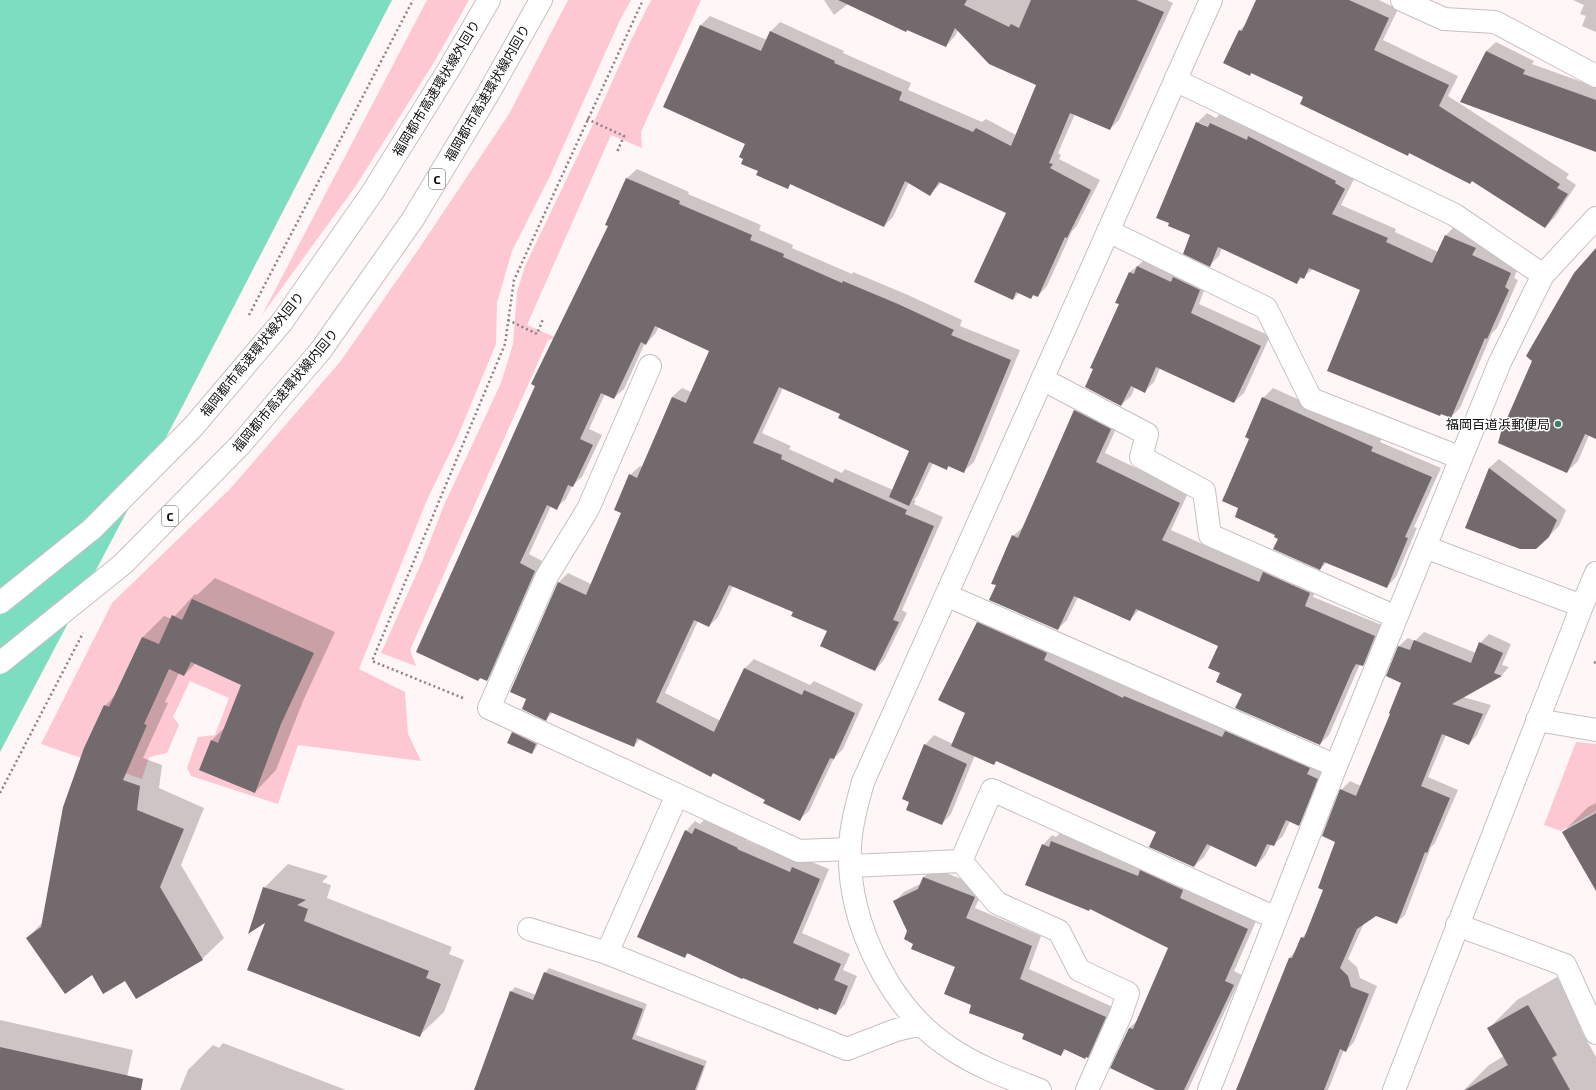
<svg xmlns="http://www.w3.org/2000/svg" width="1596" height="1090" font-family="'Exo 2','Noto Sans JP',sans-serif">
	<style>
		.green { fill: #fdc8d1 }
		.water { fill: #7dddc0 }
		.shadow { fill: #0003; fill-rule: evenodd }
		.building { fill: #726a6c }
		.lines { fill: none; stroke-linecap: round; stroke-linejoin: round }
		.minor-casing { stroke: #c8bfc1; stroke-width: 24 }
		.highway-casing { stroke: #c8bfc1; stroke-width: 24 }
		.path { stroke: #878182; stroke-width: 2.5; stroke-dasharray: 2 3; stroke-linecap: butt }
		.minor { stroke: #fff; stroke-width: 22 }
		.highway { stroke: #fff; stroke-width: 22 }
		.highway-bridge-casing { stroke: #c8bfc1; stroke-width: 24; stroke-linecap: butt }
		.highway-bridge { stroke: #fff; stroke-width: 22 }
		.poi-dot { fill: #3f7d6a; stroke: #fff; stroke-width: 1.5 }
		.labels { text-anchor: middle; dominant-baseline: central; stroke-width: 3; stroke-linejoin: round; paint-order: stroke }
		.shield { fill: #fff; stroke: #565555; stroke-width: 1 }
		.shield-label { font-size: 12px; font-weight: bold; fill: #0e0c0c }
		.street-label { font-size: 13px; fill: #0e0c0c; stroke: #fff }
		.poi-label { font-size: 13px; fill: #0e0c0c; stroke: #fff; text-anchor: end }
	</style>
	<rect width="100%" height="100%" fill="#fff6f7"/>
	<!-- green -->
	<path class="green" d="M427,0h42l-36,64 -78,123 -93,128z
		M568,0h63l-11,20 -71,158 -37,73 -15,52 -1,41 -39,94 -30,62 -68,169 46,23 3,42 13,27 -123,-16 -20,59 -87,-28 -4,-8 11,-31 17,-2 14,-37 -39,-17 -17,36 6,8 -12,28 -18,4 -7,22 -101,-35 71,-141 118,-114 110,-127 78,-112 91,-136z
		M651,0h50l-60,132 1,16 -31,-13 -84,190 30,13 -9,2 -138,310 6,16 -35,-13 40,-89 23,-59 57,-122 12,-39 4,-52 8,-26 68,-142 38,-84z
		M1576,742l20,2v67l-35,20 -17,-6z"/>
	<!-- water -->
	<path class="water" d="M0,0h392l-210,407 -182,345z"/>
	<!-- shadow -->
	<path class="shadow" d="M824,0h343l6,3 -54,117 -9,9 -35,-15 -17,39 3,2 -2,4 41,21 -24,47 -4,4 -25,55 -9,10 -4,-2 -3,4 -12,-5 -6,6 -6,-87 -65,-30 -13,13 -20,-13 -16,35 -9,9 -93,-42 -3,4 -29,-18 -12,-27 -83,-36 37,-82 9,-9 57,24 4,-9 9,-9 64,29 -1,2 68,30 -3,7 74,32 4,-3 30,16 21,-50 -79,-55 -3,6 -9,10 -98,-42 -14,11z
		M1257,0h122l19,9 -15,31 75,36 -10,20 121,78 -3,4 10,7 -21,32 -10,10 -73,-46 -167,-84 -65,-67 6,-6z
		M1573,0h23v32l-14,-6 4,-10 -6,-2 4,-9z
		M1496,42l38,19 -2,3 64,23v64l-110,-100z
		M1207,113l9,5 4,-4 125,57 -2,3 11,5 -13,26 55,24 -1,3 43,20 8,-17 9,-9 65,37 -6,15 4,2 -21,48 -5,5 -32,75 -9,9 -90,-128 -48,-20 -17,14 -74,-35 -3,8 -9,9 -18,-30 5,-112zM1200,123l12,6 -12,-4z
		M637,169l52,23 -1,2 73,31 -2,5 34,15 -1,3 60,26 1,-2 55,23 54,25 -2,6 60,24 -46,112 -10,9 -14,-6 -4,4 -13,-6 -15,32 -4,5 2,1 -2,3 29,13 -41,93 5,3 -23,47 -9,10 -46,-39 -35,-19 -61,-26 -15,31 -9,9 -11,-5 -33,72 56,28 24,-53 9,-9 56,26 4,-4 49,23 -20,45 -9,9 -25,53 -10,9 -33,-21 -52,-26 -3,2 -71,-36 -6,7 -81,-34 -7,7 -19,-20 -16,-8 48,-109 9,-9 23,11 31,-72 8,-37 10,-9 3,1 29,-70 10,-9 9,4 19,-41 -51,-24 -4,7 -9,10 -1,-1 -21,46 -10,9 -9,-4 -16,35 13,6 -20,42 -10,9 -6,13 -10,9 -5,-2 -22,48 15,8 -48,108 -9,10 -6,-3 -3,3 131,-454 -3,-2 21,-46zM783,388l59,25 68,37 -17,40 -48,-21 -3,4 -53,-24 2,-3 -29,-13z
		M1596,250v179l-7,6 -11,26 -11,11z
		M1148,257l60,23 -9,24 71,32 -26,57 -10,9 -74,-34 -6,14 -9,9 -10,-4 -4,9 -10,9 -1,-101 -4,-2 14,-30z
		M1273,388l109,49 -2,5 61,26 -27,59 3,1 -21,49 -9,10 -60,-25 -7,7 -80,-61 10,-70 13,-40z
		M1085,401l35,19 -15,33 83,40 -17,37 94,42 9,-9 45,20 -6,14 71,29 -12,30 -9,9 -3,-1 -31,71 -9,9 -77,-51 -21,-20 -3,-28 -80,-35 -9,10 -52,-23 -11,23 -9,9 -61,-44 16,-49 10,-9 52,-116z
		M1499,459l67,51 -7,16 -10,10 -83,-9 23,-59z
		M215,578l120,54 -32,69 -27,69 -21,22 -55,-22 12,-30 13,-13 17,-42 -46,-22 -12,12 -5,-2 -14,29 3,1 -25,55 19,7 -3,23 45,20 -23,57 43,73 -22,21 -76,21 -34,-7 -65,-35 16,-16 62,-216 11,-12 27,-57 21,-21 8,3 23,-25 2,1z
		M987,614l66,36 79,39 2,-2 192,82 -18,46 -9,10 -9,-4 -7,15 -10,9 -2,-1 -6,12 -9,10 -45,-21 -7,12 -10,9 -37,-34 -160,-72 -3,4 -19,-9 -24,59 -9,10 -32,-23 15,-56 9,-10 19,9 14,-31 11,-90z
		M1424,632l52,21 4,-10 9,-9 22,10 -9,21 7,2 -8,9 -38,21 28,8 -14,30 -8,9 -23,-9 -18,42 30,13 -23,53 -4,4 -26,68 -9,8 -20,-8 -12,8 -16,36 9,8 3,11 17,8 -23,56 -8,9 -2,-1 -16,40h-90l51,-132 6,-6 7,-14 6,-7 16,-41 12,-49 5,-51 9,-9 11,5 31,-73 11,-31 -16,-6 12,-30 9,-8 7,3z
		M517,728l23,11 -4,9 -4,5 -19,-20z
		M1596,803v86l-33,-57 25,-25z
		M705,819l42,19 -1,2 52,22 4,-4 27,11 -27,64 48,21 -7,16 14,6 -12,28 -9,10 -147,-61 -5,4 2,-126 9,-10 5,3z
		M1061,832l196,87 -23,52 8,4 -54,115h-29l-30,-62 9,-8 32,-73 -127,-102 9,-10 4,2z
		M288,864l40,12 -6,6 9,3 -4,13 125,49 -3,7 15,6 -20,52 -24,23 -153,-114 -3,-33z
		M934,868l50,20 -9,20 66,28 -12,33 86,39 -18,39 -9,10 -22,-8 -5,6 -35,-22 -53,-28 -17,-38 -42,-24 -19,-42 9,-9 18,-9 2,-6z
		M549,968l98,36 -11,31 71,26 -10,29h-222l36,-98 4,-5 21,8 9,-22z
		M1557,977l28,48 -4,5 15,27v33h-132l25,-25 15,-9 -15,-28 28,-28z
		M0,1020l133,30 -9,40h-124z
		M223,1043l123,47h-166l8,-20 25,-25 6,3z"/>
	<!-- building -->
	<path class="building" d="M838,0h129l-3,5 45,22 2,-3 8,4 12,-28h105l28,12 -54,118 -40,-17 -21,50 4,1 -3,4 41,22 -24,48 -2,-1 -27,60 -5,-2 -2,4 -15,-7 -3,8 -39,-18 32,-69 -67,-31 -9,14 -25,-15 -21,46 -94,-43 -2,5 -32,-14 2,-4 -17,-7 2,-5 -4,-2 6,-13 -82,-37 37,-82 61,26 9,-20 65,30 -1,2 68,29 -3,8 74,32 3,-4 35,18 25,-61 -47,-21 -34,-36 -9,19 -39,-17 -1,2z
		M1256,0h93l40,18 -15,32 75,35 -10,21 121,78 -3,4 11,6 -23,34 -73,-47 -2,3 -61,-31 -1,3 -108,-52 3,-7 -52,-24 -1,3 -27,-13 16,-33 3,1z
		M1486,51l39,19 -2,4 73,26v52l-136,-50z
		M1196,122l12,5 2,-4 37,17 1,-4 88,45 -1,2 10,6 -13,25 56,24 -2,4 46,21 13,-28 31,13 -4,7 39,18 -6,14 4,3 -22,49 -2,-1 -34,80 -10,-4 -1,2 -113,-45 33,-81 -51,-22 -5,11 -4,-2 -3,7 -79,-37 -8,20 -27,-13 7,-19 -22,-9 1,-3 -13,-5z
		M626,178l54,23 -1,3 73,31 -2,5 34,14 -1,3 59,26 1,-2 55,23 56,26 -3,5 60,25 -47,113 -16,-7 -1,4 -18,-8 -20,44 -20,-9 20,-46 -71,-33 2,-4 -61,-27 -26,56 29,12 -1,4 52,24 2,-5 72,32 -2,4 29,12 -41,94 6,2 -24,49 -55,-25 7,-15 -36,-15 2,-4 -64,-27 -20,42 -15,-7 -38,82 58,30 30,-64 58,27 2,-5 51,23 -21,46 -4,-1 -30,63 -37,-18 2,-3 -52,-27 -2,4 -74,-39 -3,9 -84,-35 -4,9 -24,-12 4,-10 -16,-7 48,-110 28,13 35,-82 -7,-3 15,-36 8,4 35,-81 14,6 23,-52 -54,-25 -9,19 -5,-3 -27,57 -13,-6 -21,46 13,6 -20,42 -5,-2 -11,25 -10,-5 -27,58 15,8 -48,110 -7,-3 -2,3 -62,-29 119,-266 -4,-2 77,-158 -3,-1z
		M1596,248v191l-11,-5 -18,39 -69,-30 3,-11 31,-71 -6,-5 48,-83z
		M1137,266l34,16 2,-5 27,13 -9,23 70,33 -27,57 -78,-36 -11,26 -14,-7 -10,20 -36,-19 8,-18 -3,-1 29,-64 -4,-1 14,-31 5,2z
		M1262,397l111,50 -2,4 61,26 -27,60 3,1 -21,50 -63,-26 -4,8 -47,-21 5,-10 -4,-2 1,-2 -40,-18 3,-9 -16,-7 27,-62 -4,-2z
		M1074,410l37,19 -15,33 84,41 -18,37 97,42 4,-10 47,21 -5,13 70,30 -12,30 -7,-2 -3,5 -33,76 -85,-37 7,-14 -26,-12 4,-9 -12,-5 10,-22 -82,-37 -6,12 -56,-25 -16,34 -69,-30 7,-15 -5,-1 21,-49 6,3z
		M1489,468l68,52 -8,17 -13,12h-16l-55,-21z
		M192,599l122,54 -33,71 -26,69 -56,-23 12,-30 7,3 23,-58 -50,-23 -7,14 -15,-7 -25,55 3,1 -24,55 17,6 -3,24 47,19 -24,58 43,73 -67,39 -11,-18 -22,13 -11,-19 -27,19 -39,-56 15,-11 22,-120 21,-59 20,-43 5,2 33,-70 17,7 13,-29 10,5z
		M977,622l70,31 -3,7 79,38 1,-2 98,41 3,-6 85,37 -3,6 11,5 -19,47 -13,-6 -12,26 -7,-2 -11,23 -49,-23 -13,23 -45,-20 7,-15 -160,-71 -2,4 -43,-19 14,-33 -27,-13z
		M1414,640l57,23 8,-21 24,11 -9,20 8,3 -50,28 31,10 -14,31 -27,-11 -21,52 29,12 -23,55 -2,-1 -28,72 -21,-8 -19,13 -17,39 8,8 3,11 18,7 -23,58 -6,-3 -16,41h-88l53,-132h3l9,-21 3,1 19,-48 -5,-2 17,-46 -13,-6 18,-47 16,7 34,-82 -1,-1 12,-30 -15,-7 12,-30 12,4z
		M512,732l24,12 -4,10 -25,-11z
		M924,744l43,20 -25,61 -36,-15 3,-8 -7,-3z
		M1596,813v78l-34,-59z
		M695,828l43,20 -1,1 53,23 2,-5 28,12 -27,64 48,21 -7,16 14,6 -12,29 -17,-7 -1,2 -75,-32 -1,1 -55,-26 -2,5 -48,-21 48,-107 7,4z
		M1051,841l87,35 2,-6 43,20 -3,8 68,31 -23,52 9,4 -50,105h-28l-46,-22 19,-40 4,1 35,-81 -78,-39 -1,2 -64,-26 17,-41 7,3z
		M923,877l52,20 -9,21 66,28 -12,33 86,38 -18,41 -2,-1 -1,2 -21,-10 -3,7 -39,-17 2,-5 -55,-21 2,-8 -27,-11 11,-27 -44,-18 2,-5 -9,-5 3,-8 -14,-30 25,-12z
		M263,887l43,13 -9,5 11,4 -4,12 125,50 -3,7 15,6 -21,53 -173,-67 18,-47 -17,11z
		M544,972l99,37 -11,30 72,27 -9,24h-221l36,-99 23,9z
		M1528,1005l29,50 -5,3 18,32h-105l43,-25 -21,-37z
		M0,1047l143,32 -2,11h-141z"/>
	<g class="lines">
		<defs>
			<path id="minor" d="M1402,0l42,19 51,3 101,54
				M1175,80l280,135 88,60
				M1108,231l158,77 45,91 150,59
				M650,366l-62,143 -41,67 -58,132 310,143 51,-2
				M1042,379l105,55 -6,23 63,34 6,44 186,82
				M1425,547l157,59
				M946,595l390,171
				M1537,720l59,10
				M961,861l36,42 62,28 20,39 49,23 -7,21 -34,76
				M851,866l110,-5 31,-71 284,128
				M1457,925l108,40 31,68
				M529,929l78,24 240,96 49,-19 25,-6
				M607,953l70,-158
				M1040,1090c-31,-12 -62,-23 -90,-42 -62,-41 -103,-128 -100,-201 1,-22 7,-43 13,-65l348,-782
				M1209,1090l127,-324 164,-404 43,-87 53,-57
				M1394,1090l188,-484 14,-33"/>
			<path id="highway" d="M282,322l90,-129 77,-124 40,-69
				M321,350l92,-131 75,-125 53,-94"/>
		</defs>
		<!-- minor casing -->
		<use href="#minor" class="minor-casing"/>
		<!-- highway casing -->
		<use href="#highway" class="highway-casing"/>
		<!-- path -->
		<path class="path" d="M587,119l37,17 -7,16
			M249,315l164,-315
			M508,320l29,14 6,-15
			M1594,662l2,1
			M463,698l-91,-37 133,-317 9,-64 129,-280
			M0,793l83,-160"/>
		<!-- minor -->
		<use href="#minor" class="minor"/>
		<!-- highway -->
		<use href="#highway" class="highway"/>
		<defs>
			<path id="highway-bridge" d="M0,603l92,-74 101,-102 89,-105
				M0,663l123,-99 118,-120 80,-94"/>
		</defs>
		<!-- highway-bridge casing -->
		<use href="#highway-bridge" class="highway-bridge-casing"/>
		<!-- highway-bridge -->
		<use href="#highway-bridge" class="highway-bridge"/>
	</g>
	<!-- markers -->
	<circle class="poi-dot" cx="1558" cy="424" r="4"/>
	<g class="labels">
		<!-- shield labels -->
		<g class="shield">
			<rect x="429" y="169" width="16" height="20" rx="3"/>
			<rect x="162" y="506" width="16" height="20" rx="3"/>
		</g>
		<g class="shield-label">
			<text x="437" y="179">C</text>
			<text x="170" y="516">C</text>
		</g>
		<!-- street labels -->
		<g class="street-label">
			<text transform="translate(436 88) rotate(-59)">福岡都市高速環状線外回り</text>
			<text transform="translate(487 93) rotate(-60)">福岡都市高速環状線内回り</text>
			<text transform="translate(252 354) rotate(-51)">福岡都市高速環状線外回り</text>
			<text transform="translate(285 390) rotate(-50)">福岡都市高速環状線内回り</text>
		</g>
		<!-- poi labels -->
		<g class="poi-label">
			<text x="1550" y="424">福岡百道浜郵便局</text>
		</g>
	</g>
</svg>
